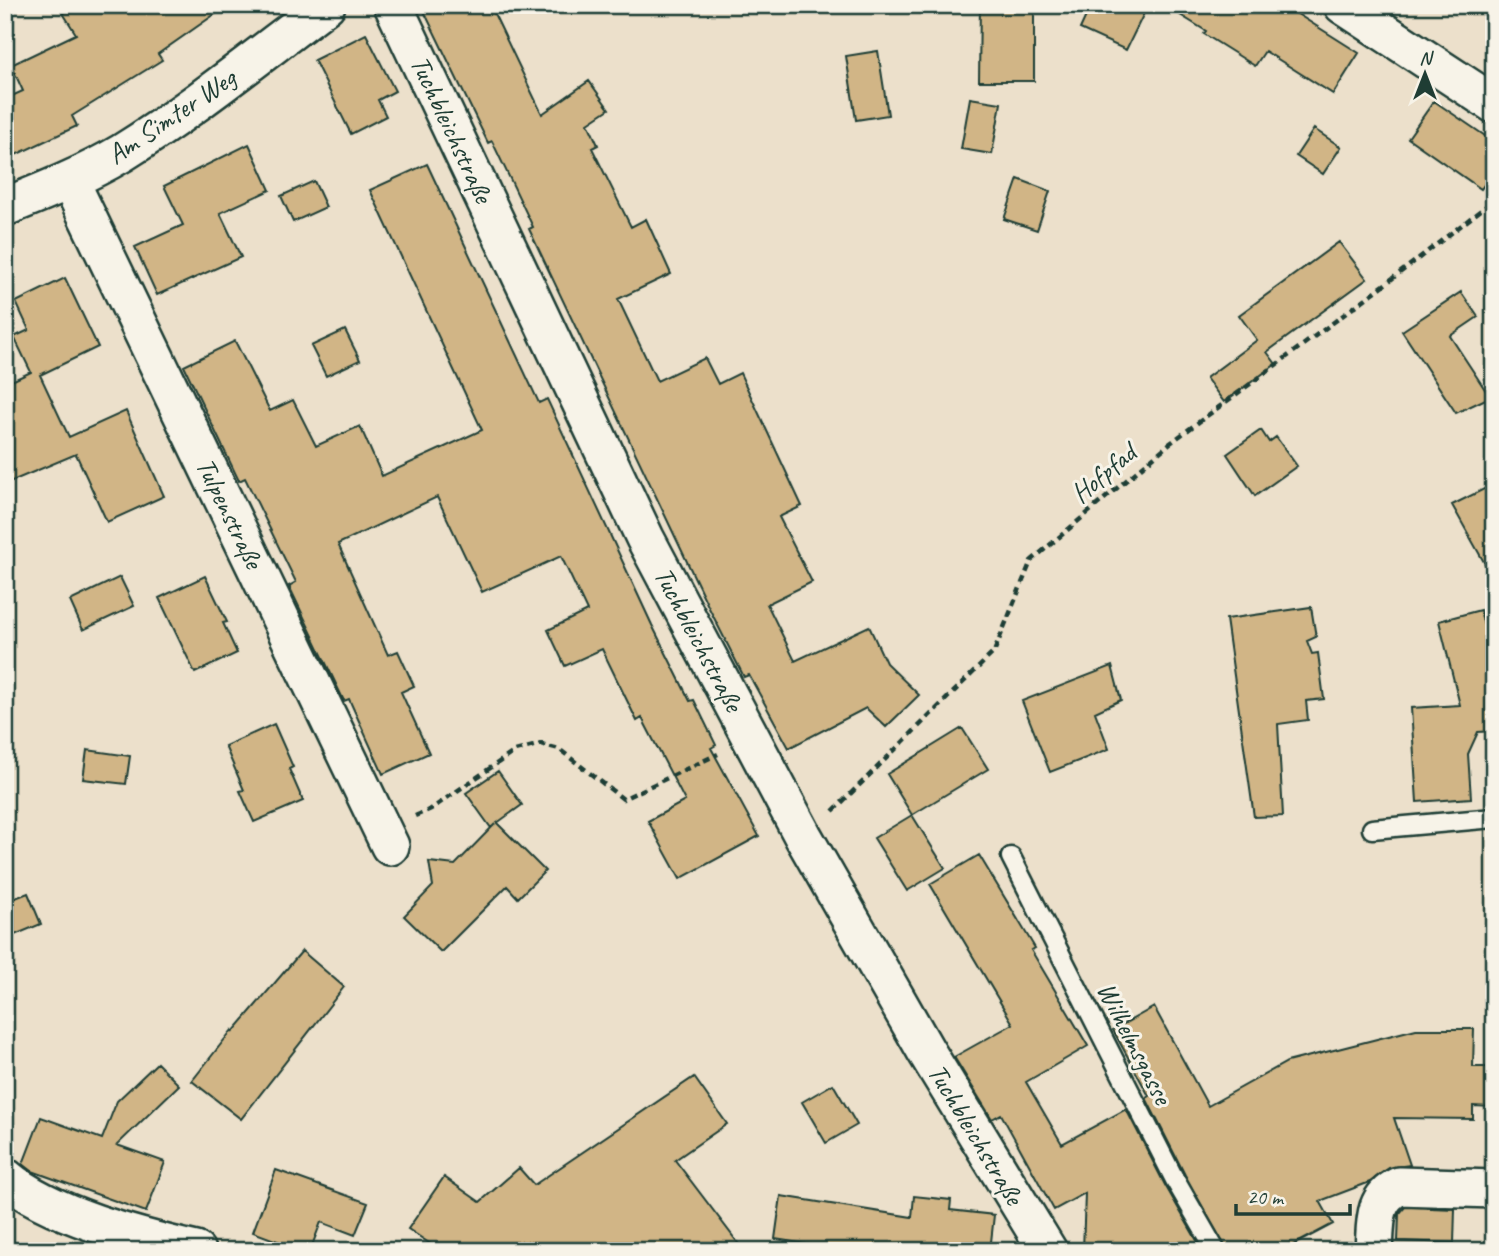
<svg xmlns="http://www.w3.org/2000/svg" width="1499" height="1256" font-family="Caveat,sans-serif">
	<style>
		.building { fill: #d1b586; stroke: #1f3d34; stroke-width: 2 }
		.lines { fill: none; stroke-linecap: round; stroke-linejoin: round }
		.service-casing { stroke: #1f3d34; stroke-width: 23 }
		.minor-casing { stroke: #1f3d34; stroke-width: 42 }
		.path { stroke: #1f3d34; stroke-width: 4.5; stroke-dasharray: 7 5; stroke-linecap: butt }
		.service { stroke: #f7f3e8; stroke-width: 18 }
		.minor { stroke: #f7f3e8; stroke-width: 37 }
		.labels { text-anchor: middle; dominant-baseline: central; stroke-width: 6; stroke-linejoin: round; paint-order: stroke }
		.street-label { font-size: 28px; fill: #1f3d34; stroke: #f7f3e8 }
	</style>
	<rect width="100%" height="100%" fill="#ece0cb"/>
	<filter id="ink" filterUnits="userSpaceOnUse"><feTurbulence type="fractalNoise" baseFrequency=".0143" numOctaves="2"/><feDisplacementMap in="SourceGraphic" scale="14" xChannelSelector="R" yChannelSelector="G"/><feConvolveMatrix kernelMatrix="1 2 1 2 8 2 1 2 1" color-interpolation-filters="sRGB"/></filter>
	<g filter="url(#ink)">
		<!-- building -->
		<path class="building" d="M58,5h170l-70,49 4,6 -90,56 5,10 -72,34v-61l18,-8 -12,-26 65,-31z
			M421,5h69l52,109 47,-33 20,28 -21,14 10,22 -6,3 39,79 15,-8 25,55 -53,25 39,82 48,-23 13,26 22,-11 62,133 -23,11 33,65 -45,22 28,57 74,-35 17,37 33,32 -33,32 -20,-19 -77,40 -40,-73 -5,2 -35,-69 -180,-379 4,-2 -41,-86 -4,2z
			M980,5h54v76h-55z
			M1091,5h57l-22,45 -46,-21z
			M1164,5h119l76,48 -26,41 -68,-43 -10,15 -51,-32 2,-3z
			M366,34l29,57 -17,9 8,16 -35,18 -37,-74z
			M878,51l10,64 -32,5 -10,-64z
			M970,98l31,5 -9,51 -31,-5z
			M1434,101l60,41v29l-13,18 -73,-51z
			M1314,129l27,18 -18,27 -27,-18z
			M249,144l21,46 -50,23 21,44 -84,38 -22,-48 48,-22 -19,-39z
			M427,164l112,239 8,-4 105,226 38,76 4,-1 22,45 -5,3 48,88 -79,43 -32,-58 37,-20 -43,-83 -5,3 -35,-72 -37,17 -17,-36 39,-19 -26,-55 -79,36 -45,-95 -99,47 50,111 10,-4 16,35 -13,6 28,61 -46,21 -34,-75 -5,2 -55,-115 7,-4 -51,-104 -6,3 -55,-115 51,-25 35,70 23,-11 23,46 44,-20 22,50 100,-46 -112,-240z
			M1018,179l32,12 -13,39 -33,-11z
			M314,181l12,26 -33,15 -12,-26z
			M1339,242l28,37 -100,73 9,12 -52,38 -18,-24 51,-38 -18,-25z
			M65,278l33,69 -58,28 29,62 57,-26 38,85 -57,26 -31,-68 -71,30v-100l26,-12 -17,-35 15,-7 -13,-28z
			M1461,292l17,25 -28,19 40,61 -34,16 -54,-82z
			M345,330l15,30 -34,16 -15,-30z
			M1261,430l8,12 7,-5 21,29 -42,30 -28,-42z
			M1494,484v96l-42,-75z
			M205,576l22,46 -4,1 14,30 -42,20 -36,-75z
			M120,577l14,29 -51,24 -13,-29z
			M1311,607l5,30 -9,4 5,13 6,-1 6,46 -18,2 2,19 -30,4 5,92 -29,1 -28,-198z
			M1480,610l14,55v66l-16,1 -10,22 3,44 -54,4 -6,-94 49,-3 -21,-84z
			M1112,666l9,34 -26,12 14,37 -59,23 -28,-71z
			M274,724l19,43 -4,2 14,32 -49,21 -14,-31 4,-1 -19,-44z
			M962,728l26,41 -76,46 -25,-41z
			M87,750l43,6 -4,28 -43,-5z
			M498,771l24,34 -25,18 48,48 -27,27 -11,-12 -66,66 -37,-36 29,-30 -4,-24 26,3 40,-41 -4,4 -25,-35z
			M912,815l33,53 -38,23 -33,-53z
			M979,855l56,93 -4,2 57,96 -62,36 36,62 64,-35 39,76 38,66h-120l2,-58 -31,17 -53,-96 -9,5 -38,-62 59,-33 -83,-140z
			M28,893l13,31 -36,15v-37z
			M302,951l42,36 -103,132 -49,-38 40,-51 1,2z
			M1154,1007l54,99 79,-44 129,-33h58l-1,38h21v40l-21,-1v13l-79,-1 16,47 -21,3 -19,14 -50,19 13,23 -51,27h-55l-42,-76 -39,-77 3,-2 -36,-66z
			M157,1063l22,22 -62,60 48,17 -19,50 -114,-41 -9,-7 18,-47 61,22 15,-38z
			M694,1077l33,47 -52,36 69,91h-303l-33,-22 36,-52 36,25 39,-34 15,17z
			M833,1084l24,41 -31,18 -24,-41z
			M276,1170l92,33 -13,32 -34,-13 -11,29h-6l-51,-19z
			M781,1196l131,21 2,-21 37,4 -1,10 44,5 -4,36h-141l-74,-12z
			M1405,1207l50,2 -1,34 -56,-2 1,-27z"/>
		<g class="lines">
			<defs>
				<path id="service" d="M1372,829l122,-11
					M1011,857l164,323 41,71"/>
				<path id="minor" d="M393,5l252,533 158,298 123,215 122,200
					M1343,5l151,99
					M70,181l320,665
					M5,207c40,-16 80,-32 117,-54 71,-44 137,-98 204,-148
					M5,1177c44,38 135,61 191,74
					M1374,1251c2,-27 -2,-52 25,-65l95,3"/>
			</defs>
			<!-- service casing -->
			<use href="#service" class="service-casing"/>
			<!-- minor casing -->
			<use href="#minor" class="minor-casing"/>
			<!-- path -->
			<path class="path" d="M833,811l161,-159 37,-91 138,-117 215,-159 110,-85
				M415,816l16,-7 84,-58 26,-7 18,5 64,50 95,-45"/>
			<!-- service -->
			<use href="#service" class="service"/>
			<!-- minor -->
			<use href="#minor" class="minor"/>
		</g>
	</g>
	<g class="labels">
		<!-- street labels -->
		<g class="street-label">
			<text transform="translate(171 116) rotate(-34)">Am Simter Weg</text>
			<text transform="translate(452 129) rotate(65)">Tuchbleichstraße</text>
			<text transform="translate(1103 473) rotate(-40)">Hofpfad</text>
			<text transform="translate(230 513) rotate(64)">Tulpenstraße</text>
			<text transform="translate(699 639) rotate(62)">Tuchbleichstraße</text>
			<text transform="translate(1135 1043) rotate(63)">Wilhelmsgasse</text>
			<text transform="translate(976 1134) rotate(59)">Tuchbleichstraße</text>
		</g>
	</g>
	<!-- margin -->
	<rect width="1499" height="1256" fill="none" stroke="#f7f3e8" stroke-width="28"/>
	<rect x="14" y="14" width="1471" height="1228" fill="none" stroke="#1f3d34" stroke-width="2.5" filter="url(#ink)"/>
	<!-- north arrow -->
	<g transform="translate(1425 74)" stroke="#f7f3e8" stroke-width="5" paint-order="stroke">
	<path d="M0-5L12 26L0 18L-12 26Z" fill="#1f3d34"/>
	<text y="-10" font-size="19" font-weight="bold" text-anchor="middle" fill="#1f3d34">N</text>
	</g>
	<!-- scale -->
	<path d="M1236 1204v10h114v-10" fill="none" stroke="#1f3d34" stroke-width="3.5"/>
	<text x="1247" y="1204" font-size="21" fill="#1f3d34" stroke="#f7f3e8" stroke-width="5" paint-order="stroke">20 m</text>
</svg>
